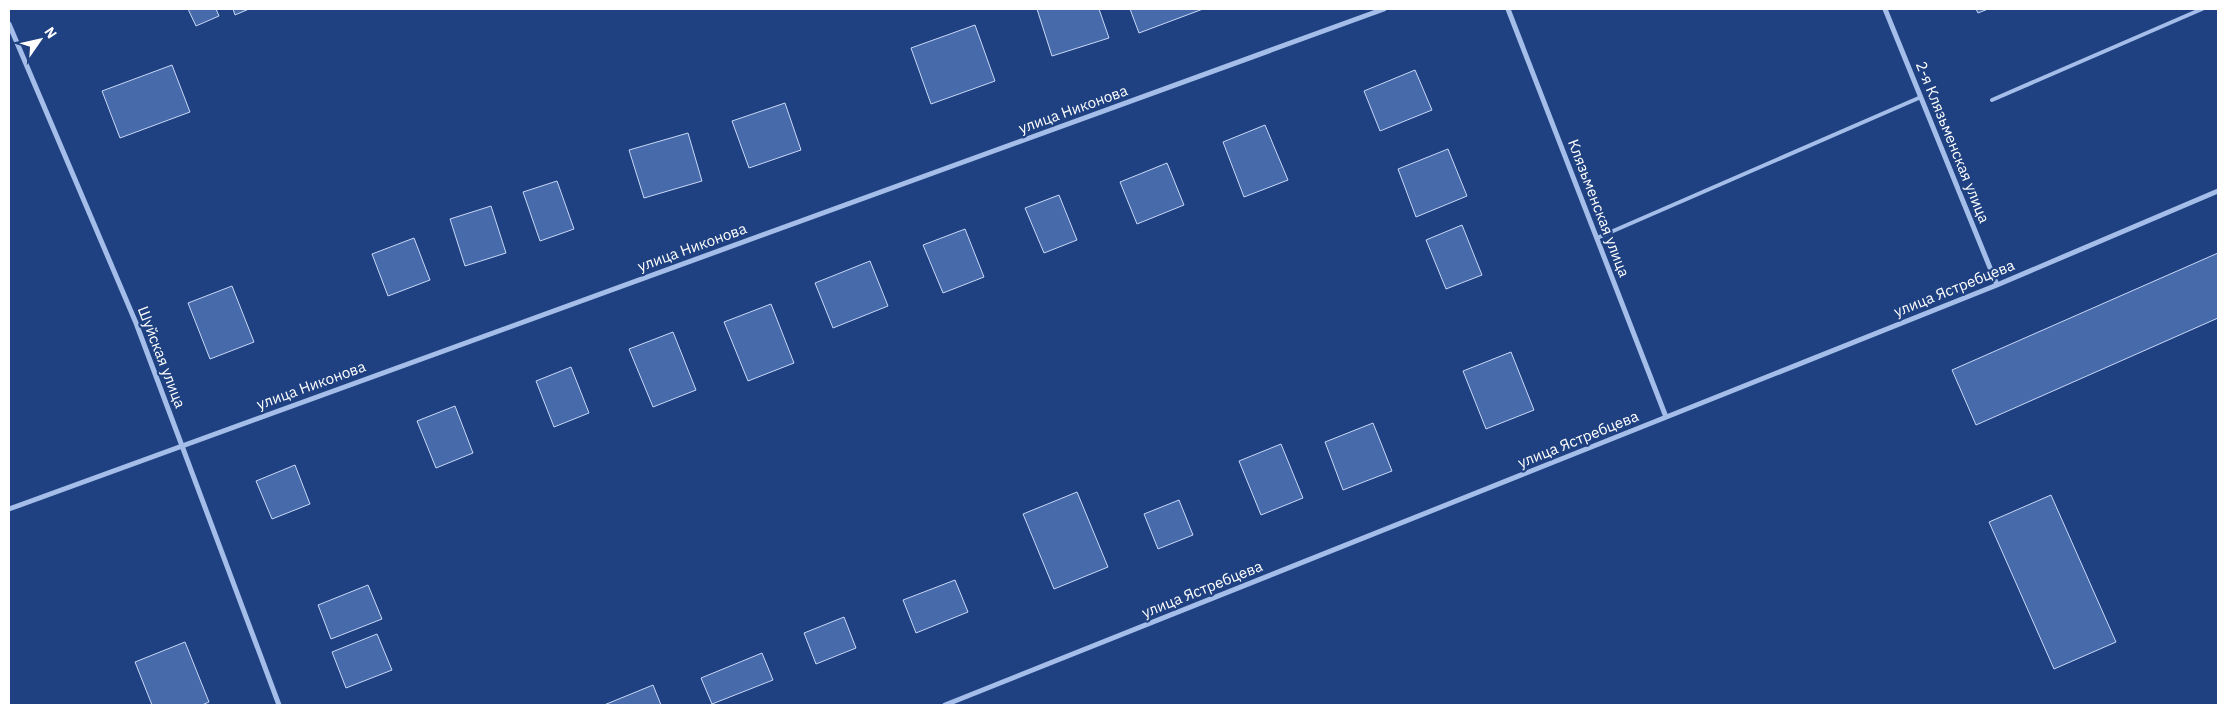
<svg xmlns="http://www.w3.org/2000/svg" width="2227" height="714" font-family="'IBM Plex Sans',sans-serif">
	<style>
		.building { fill: #476aab; stroke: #c9d9f7 }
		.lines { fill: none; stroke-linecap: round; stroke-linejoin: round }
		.lane { stroke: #a4bde9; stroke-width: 4 }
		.street { stroke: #a4bde9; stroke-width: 5 }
		.labels { text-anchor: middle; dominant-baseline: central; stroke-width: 4.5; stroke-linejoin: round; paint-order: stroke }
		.street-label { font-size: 15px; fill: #fff; stroke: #1f4181 }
	</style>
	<rect width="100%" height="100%" fill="#1f4181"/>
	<!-- building -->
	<path class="building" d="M188,9h28l3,7 -23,10z
		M233,9h16l-14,6z
		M1037,9h62l10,29 -57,18z
		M1130,9h73l-64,24z
		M1976,9h12l-10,4z
		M975,25l20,56 -64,23 -20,-56z
		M172,65l18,47 -70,26 -18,-47z
		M1415,70l17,40 -52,21 -16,-40z
		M785,103l16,47 -52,18 -17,-47z
		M1265,125l23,55 -44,17 -21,-55z
		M688,133l14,48 -58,17 -15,-48z
		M1448,149l19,47 -51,21 -18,-48z
		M1167,163l17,42 -47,19 -17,-42z
		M557,181l17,48 -34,12 -17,-49z
		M1059,195l18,45 -33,13 -19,-45z
		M491,206l15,47 -41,13 -15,-47z
		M1462,225l20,50 -36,14 -20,-49z
		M965,229l19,48 -41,16 -20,-48z
		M414,238l16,42 -42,16 -16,-42z
		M2218,253v65l-242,107 -24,-55z
		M870,261l18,45 -55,22 -18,-45z
		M232,286l22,56 -44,17 -22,-56z
		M771,304l23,59 -46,18 -24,-59z
		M673,332l23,58 -43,17 -24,-58z
		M1511,352l23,58 -48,19 -23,-58z
		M571,367l18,46 -35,14 -18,-46z
		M455,406l18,47 -37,15 -19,-47z
		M1373,423l19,48 -49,19 -18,-48z
		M1281,444l22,54 -42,17 -22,-54z
		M295,465l15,39 -38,15 -16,-38z
		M1077,492l31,75 -54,22 -31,-75z
		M2051,495l65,147 -62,27 -65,-147z
		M1179,500l14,35 -35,14 -14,-35z
		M955,580l13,32 -52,21 -13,-33z
		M368,585l14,34 -51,20 -13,-34z
		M844,617l12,31 -40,16 -12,-31z
		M377,634l15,36 -46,18 -14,-36z
		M185,642l24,60 -7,3h-50l-17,-43z
		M762,653l11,27 -61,24 -11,-26z
		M653,685l8,20h-57z"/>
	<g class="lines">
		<!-- lane -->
		<path class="lane" d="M1992,100l210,-91
			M1597,238l324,-141"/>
		<!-- street -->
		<path class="street" d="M1508,9l158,408
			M1885,9l112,276
			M9,24l127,299 143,382
			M9,509l1375,-500
			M945,705l1052,-420 221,-94"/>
	</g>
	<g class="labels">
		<!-- street labels -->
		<g class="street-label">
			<text transform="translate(1073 109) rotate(-20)">улица Никонова</text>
			<text transform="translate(1953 142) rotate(68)">2-я Клязьменская улица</text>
			<text transform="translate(1599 208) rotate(69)">Клязьменская улица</text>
			<text transform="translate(692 247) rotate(-20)">улица Никонова</text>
			<text transform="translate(1954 288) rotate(-22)">улица Ястребцева</text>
			<text transform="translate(162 357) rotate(69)">Шуйская улица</text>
			<text transform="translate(311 385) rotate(-20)">улица Никонова</text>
			<text transform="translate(1578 439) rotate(-22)">улица Ястребцева</text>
			<text transform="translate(1202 589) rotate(-22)">улица Ястребцева</text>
		</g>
	</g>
	<!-- border -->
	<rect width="2227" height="714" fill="none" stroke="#ffffff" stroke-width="20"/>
	<!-- north arrow -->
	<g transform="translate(40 40) rotate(56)" stroke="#1f4181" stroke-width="4" paint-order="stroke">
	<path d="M0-4L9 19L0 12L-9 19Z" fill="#ffffff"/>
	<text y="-8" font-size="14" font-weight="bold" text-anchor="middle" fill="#ffffff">N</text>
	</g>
</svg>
